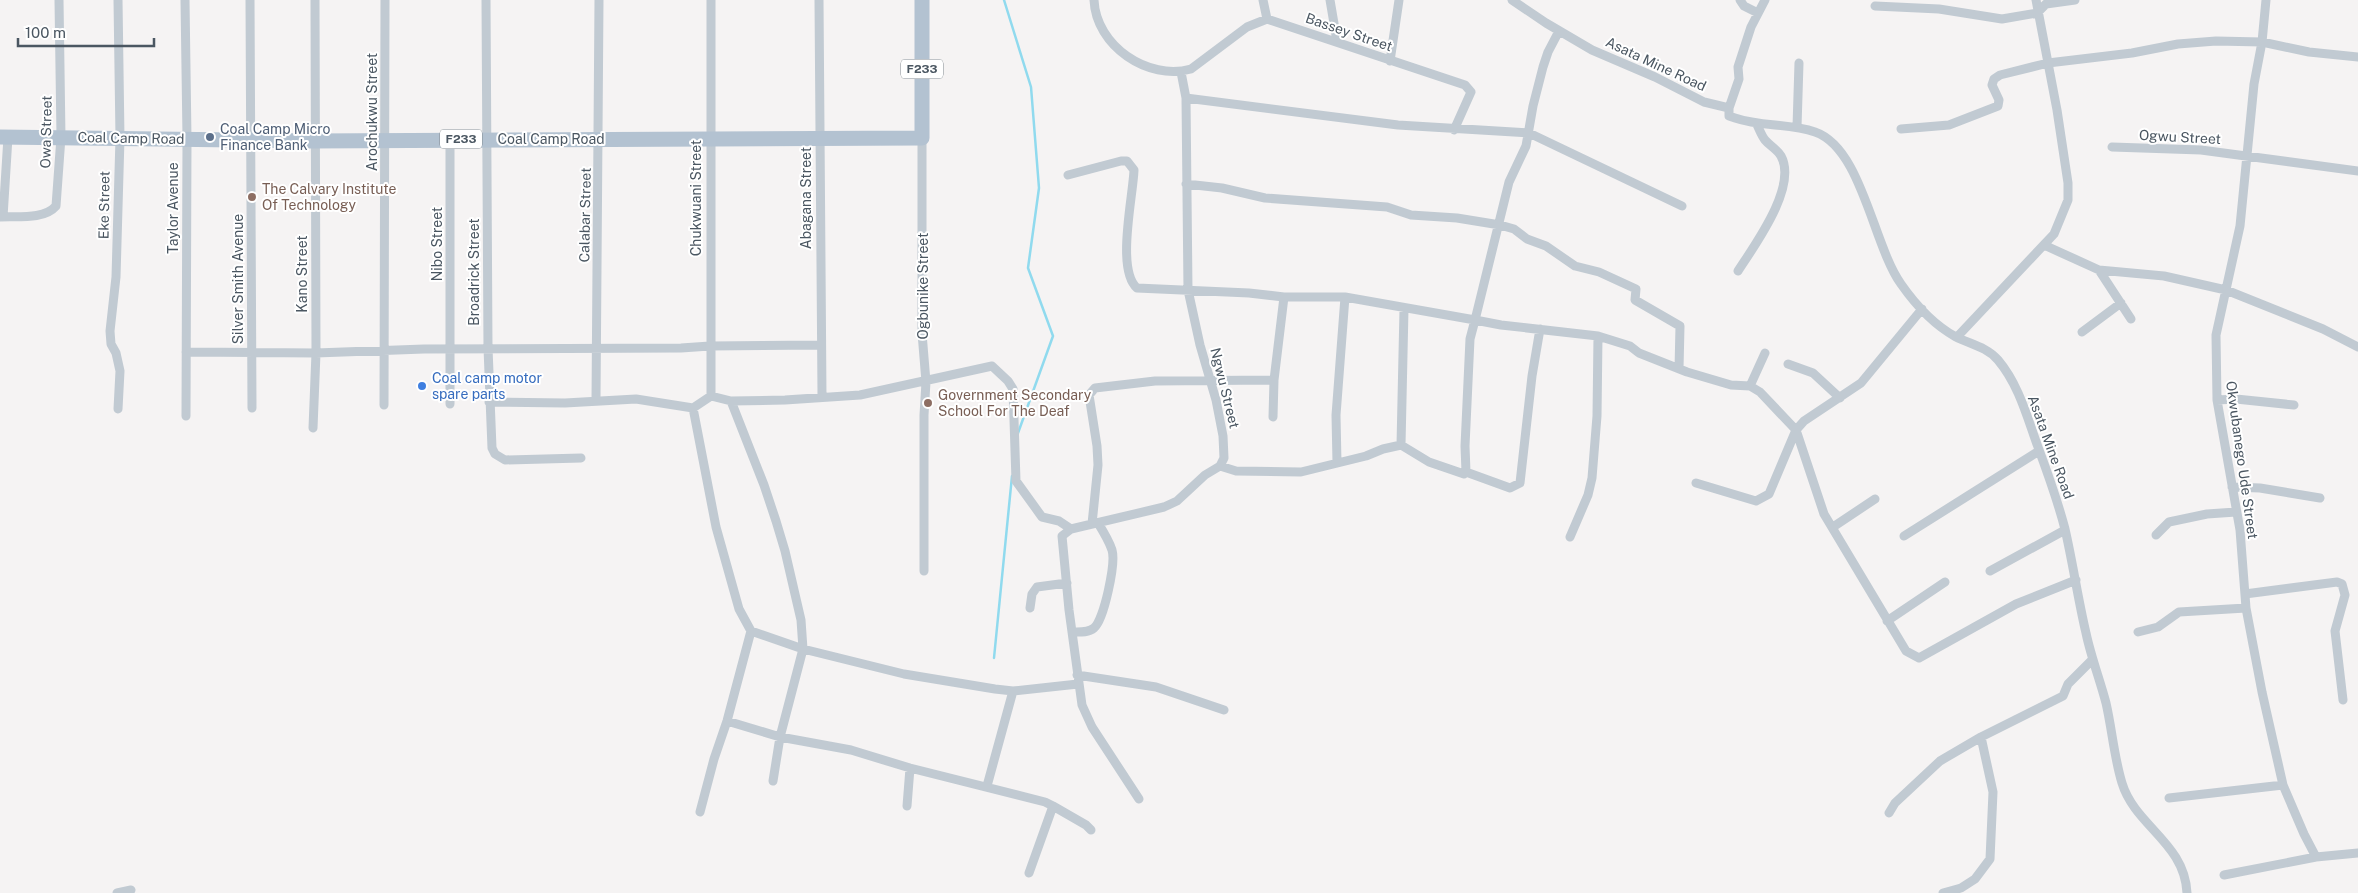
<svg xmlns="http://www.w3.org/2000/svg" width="2358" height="893" font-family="'Public Sans',sans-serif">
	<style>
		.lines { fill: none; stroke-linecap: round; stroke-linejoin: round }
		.stream { stroke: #90daee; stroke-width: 2.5 }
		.street { stroke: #c1cad2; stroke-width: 9 }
		.primary { stroke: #b3c2d1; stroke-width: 15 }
		.service-dot { fill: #5c6f8a; stroke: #fff; stroke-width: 2 }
		.education-dot { fill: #8d6e63; stroke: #fff; stroke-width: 2 }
		.shop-dot { fill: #3f7fe0; stroke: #fff; stroke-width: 2 }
		.labels { text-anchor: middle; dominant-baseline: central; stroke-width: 4; stroke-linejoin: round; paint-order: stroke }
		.shield { fill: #fff; stroke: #808990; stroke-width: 1 }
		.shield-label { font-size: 12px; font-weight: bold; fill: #4a5661 }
		.street-label { font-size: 14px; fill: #4a5661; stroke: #fff }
		.service-label { font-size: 14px; fill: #4e5e75; stroke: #fff; text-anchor: start }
		.education-label { font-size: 14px; fill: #785e54; stroke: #fff; text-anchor: start }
		.shop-label { font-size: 14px; fill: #366cbe; stroke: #fff; text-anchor: start }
	</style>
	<rect width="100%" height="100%" fill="#f5f3f3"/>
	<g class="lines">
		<!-- stream -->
		<path class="stream" d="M1004,0l27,87 8,101 -11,80 25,68 -35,97
			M994,658l18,-182"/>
		<!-- street -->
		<path class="street" d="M118,0l2,138 -4,139 -6,54 1,13 5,9 4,18 -2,38
			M185,0l2,138 -1,278
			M250,0l2,408
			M486,0l2,348 4,100 3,6 10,6 76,-2
			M819,0l3,396
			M1094,0c2,46 54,81 97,69l56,-42 20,-8 198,66 6,7 -17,38
			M1263,0l4,19
			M1330,0l7,41
			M1512,0l34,23 46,27 63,27 49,25 25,6v8l6,2c26,9 54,5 80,14 47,16 58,113 86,152 14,20 33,41 55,53 14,7 31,10 42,23 21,25 29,57 40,87 10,27 20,55 27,82 8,35 13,70 21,104 5,24 14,47 20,70 6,26 8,54 16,80 13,43 63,60 65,110
			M1740,0l4,6 14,7
			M2266,0l-4,42 -8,42 -14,142 -24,109 1,65 23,130 6,78 16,84 21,93 21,49 12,23
			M1875,6l64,3 63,10 35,-6 9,-9 29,-4
			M1559,31l-11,21 -5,15 -10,39 -7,40 -17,36 -34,138 26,5 97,11 32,10 9,7 48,19 44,13 19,1 10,6 36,38 28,84 82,137 13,7 97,-54 60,-24
			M1390,61l9,-61
			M1186,98l212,27 131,8 153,73
			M1729,108l10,-29 -1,-12 13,-40 14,-27
			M1797,127l2,-64
			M1901,129l48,-4 49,-19 1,-6 -7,-15 2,-6 6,-4 48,-12 84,-10 46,-9 38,-3 46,1 47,10 49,5
			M922,138v195l4,49 -2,33v156
			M2112,147l89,3 157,21
			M1068,175l53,-14h6l7,9c-1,27 -18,100 3,118l112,5 35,4h61l130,23 -5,19 -5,107 1,26 -2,2 -35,-12 -28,-17 -18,4 -17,7 -65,16 -65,-1 -16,-5
			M1186,184l36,4 43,10 122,9 24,8 46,3 43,7 14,4 13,10 19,7 29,20 24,6 37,17 -1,11 45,26 -1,43
			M0,217c17,-1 44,3 56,-11l5,-69 -2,-137
			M3,217l5,-80
			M2044,245l55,25 65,6 62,14 97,39 35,18
			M2099,270l32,49
			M1738,271c16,-25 60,-84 43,-115 -4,-7 -11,-10 -16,-16 -4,-5 -6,-12 -9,-17
			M2082,332l39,-29
			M1957,337l97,-103 14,-34v-17l-11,-73 -21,-110
			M186,352l130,1 108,-4 257,-1 29,-2 110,-1
			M1788,364l25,9 27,25
			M1750,386l15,-33
			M711,396v-396
			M596,400l3,-400
			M2217,400l19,-1 58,6
			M731,401l33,84 12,36 9,30 16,69 2,29 -23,88 -7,44
			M489,402l76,1 71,-4 57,9 18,-12 20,5 54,-1 75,-5 132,-29 16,15 5,8 3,92 26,36 17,4 12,8 93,-22 13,-6 28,-26 15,-9 4,-8 -1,-22 -7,-36 -16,-55 -12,-55 -2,-192 -5,-26
			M450,404v-265
			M384,405l1,-405
			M693,408l23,119 23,82 12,22 -24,90 -13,38 -14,53
			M1273,417l1,-37 10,-83
			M313,428l3,-75 -1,-353
			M1401,445l3,-136
			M1337,463l-1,-48 9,-118
			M1466,472l44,16 10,-5 12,-107 8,-47
			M1696,483l60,18 13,-7 27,-64 8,-9 57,-38 61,-74
			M2232,487l28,1 60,10
			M1092,524l6,-59 -1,-19 -8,-51 6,-7 60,-7 119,-1
			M1833,527l42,-28
			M1071,529l-9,7 7,74 13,95 10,22 47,72
			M2156,535l13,-13 38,-8 29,-2
			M1904,536l135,-85
			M1570,537l18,-42 4,-17 5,-62 1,-80
			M1990,571l75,-41
			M2245,594l92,-12 5,2 3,11 -10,36 8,69
			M1030,608l2,-14 5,-7 30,-4
			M1887,621l58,-39
			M751,631l52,18 101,25 91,15 18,2 65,-7
			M1072,632c7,0 16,1 22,-4 10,-8 22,-65 18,-78 -3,-9 -9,-19 -14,-27
			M2138,632l20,-5 21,-15 67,-4
			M1077,675l79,12 68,23
			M727,721l53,16 71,13 59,18 135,34 8,4 -24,67
			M987,786l26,-95
			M2169,798l114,-13
			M907,806l3,-38
			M1053,806l33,19 5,5
			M1889,813l6,-10 45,-42 41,-24 82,-41 5,-12 24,-24
			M2224,875l92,-18 42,-4
			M117,893l14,-3
			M1943,893l18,-5 14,-9 15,-20 3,-67 -12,-55"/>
		<!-- primary -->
		<path class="primary" d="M0,137l311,4 611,-3v-138"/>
	</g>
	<!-- markers -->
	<circle class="service-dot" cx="210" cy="137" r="5"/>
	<g class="education-dot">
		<circle cx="252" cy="197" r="5"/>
		<circle cx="928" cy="403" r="5"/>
	</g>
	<circle class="shop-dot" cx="422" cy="386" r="5"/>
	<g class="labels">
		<!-- shield labels -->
		<g class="shield">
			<rect x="901" y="59.5" width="42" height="19" rx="4"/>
			<rect x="440" y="129.5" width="42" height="19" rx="4"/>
		</g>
		<g class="shield-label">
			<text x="922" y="69">F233</text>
			<text x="461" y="139">F233</text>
		</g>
		<!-- street labels -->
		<g class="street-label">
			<text transform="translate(1349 32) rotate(19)">Bassey Street</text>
			<text transform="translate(1656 64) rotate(25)">Asata Mine Road</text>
			<text transform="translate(372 112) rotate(-90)">Arochukwu Street</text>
			<text transform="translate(46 132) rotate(-89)">Owa Street</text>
			<text transform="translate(2180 137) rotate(3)">Ogwu Street</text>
			<text transform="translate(131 138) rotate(1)">Coal Camp Road</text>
			<text x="551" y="139">Coal Camp Road</text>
			<text transform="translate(696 198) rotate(-90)">Chukwuani Street</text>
			<text transform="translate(806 198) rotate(-90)">Abagana Street</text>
			<text transform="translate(104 205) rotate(-89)">Eke Street</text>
			<text transform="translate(173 208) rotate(-90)">Taylor Avenue</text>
			<text transform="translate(585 215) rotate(-89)">Calabar Street</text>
			<text transform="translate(437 244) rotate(-90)">Nibo Street</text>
			<text transform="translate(474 272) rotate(-90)">Broadrick Street</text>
			<text transform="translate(302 274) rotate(-90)">Kano Street</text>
			<text transform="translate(238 279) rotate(-90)">Silver Smith Avenue</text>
			<text transform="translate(923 286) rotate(-90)">Ogbunike Street</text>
			<text transform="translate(1225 388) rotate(76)">Ngwu Street</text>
			<text transform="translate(2051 447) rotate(70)">Asata Mine Road</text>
			<text transform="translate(2242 460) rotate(82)">Okwubanego Ude Street</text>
		</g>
		<!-- service labels -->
		<g class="service-label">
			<text x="220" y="129">Coal Camp Micro<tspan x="220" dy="16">Finance Bank</tspan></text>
		</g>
		<!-- education labels -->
		<g class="education-label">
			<text x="262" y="189">The Calvary Institute<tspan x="262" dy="16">Of Technology</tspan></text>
			<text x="938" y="395">Government Secondary<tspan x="938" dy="16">School For The Deaf</tspan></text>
		</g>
		<!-- shop labels -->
		<g class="shop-label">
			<text x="432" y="378">Coal camp motor<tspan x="432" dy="16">spare parts</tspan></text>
		</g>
	</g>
	<!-- scale -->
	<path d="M18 38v8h136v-8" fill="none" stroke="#4a5661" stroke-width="2.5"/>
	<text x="25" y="38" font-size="15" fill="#4a5661" stroke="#ffffff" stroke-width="4" paint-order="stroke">100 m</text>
</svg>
